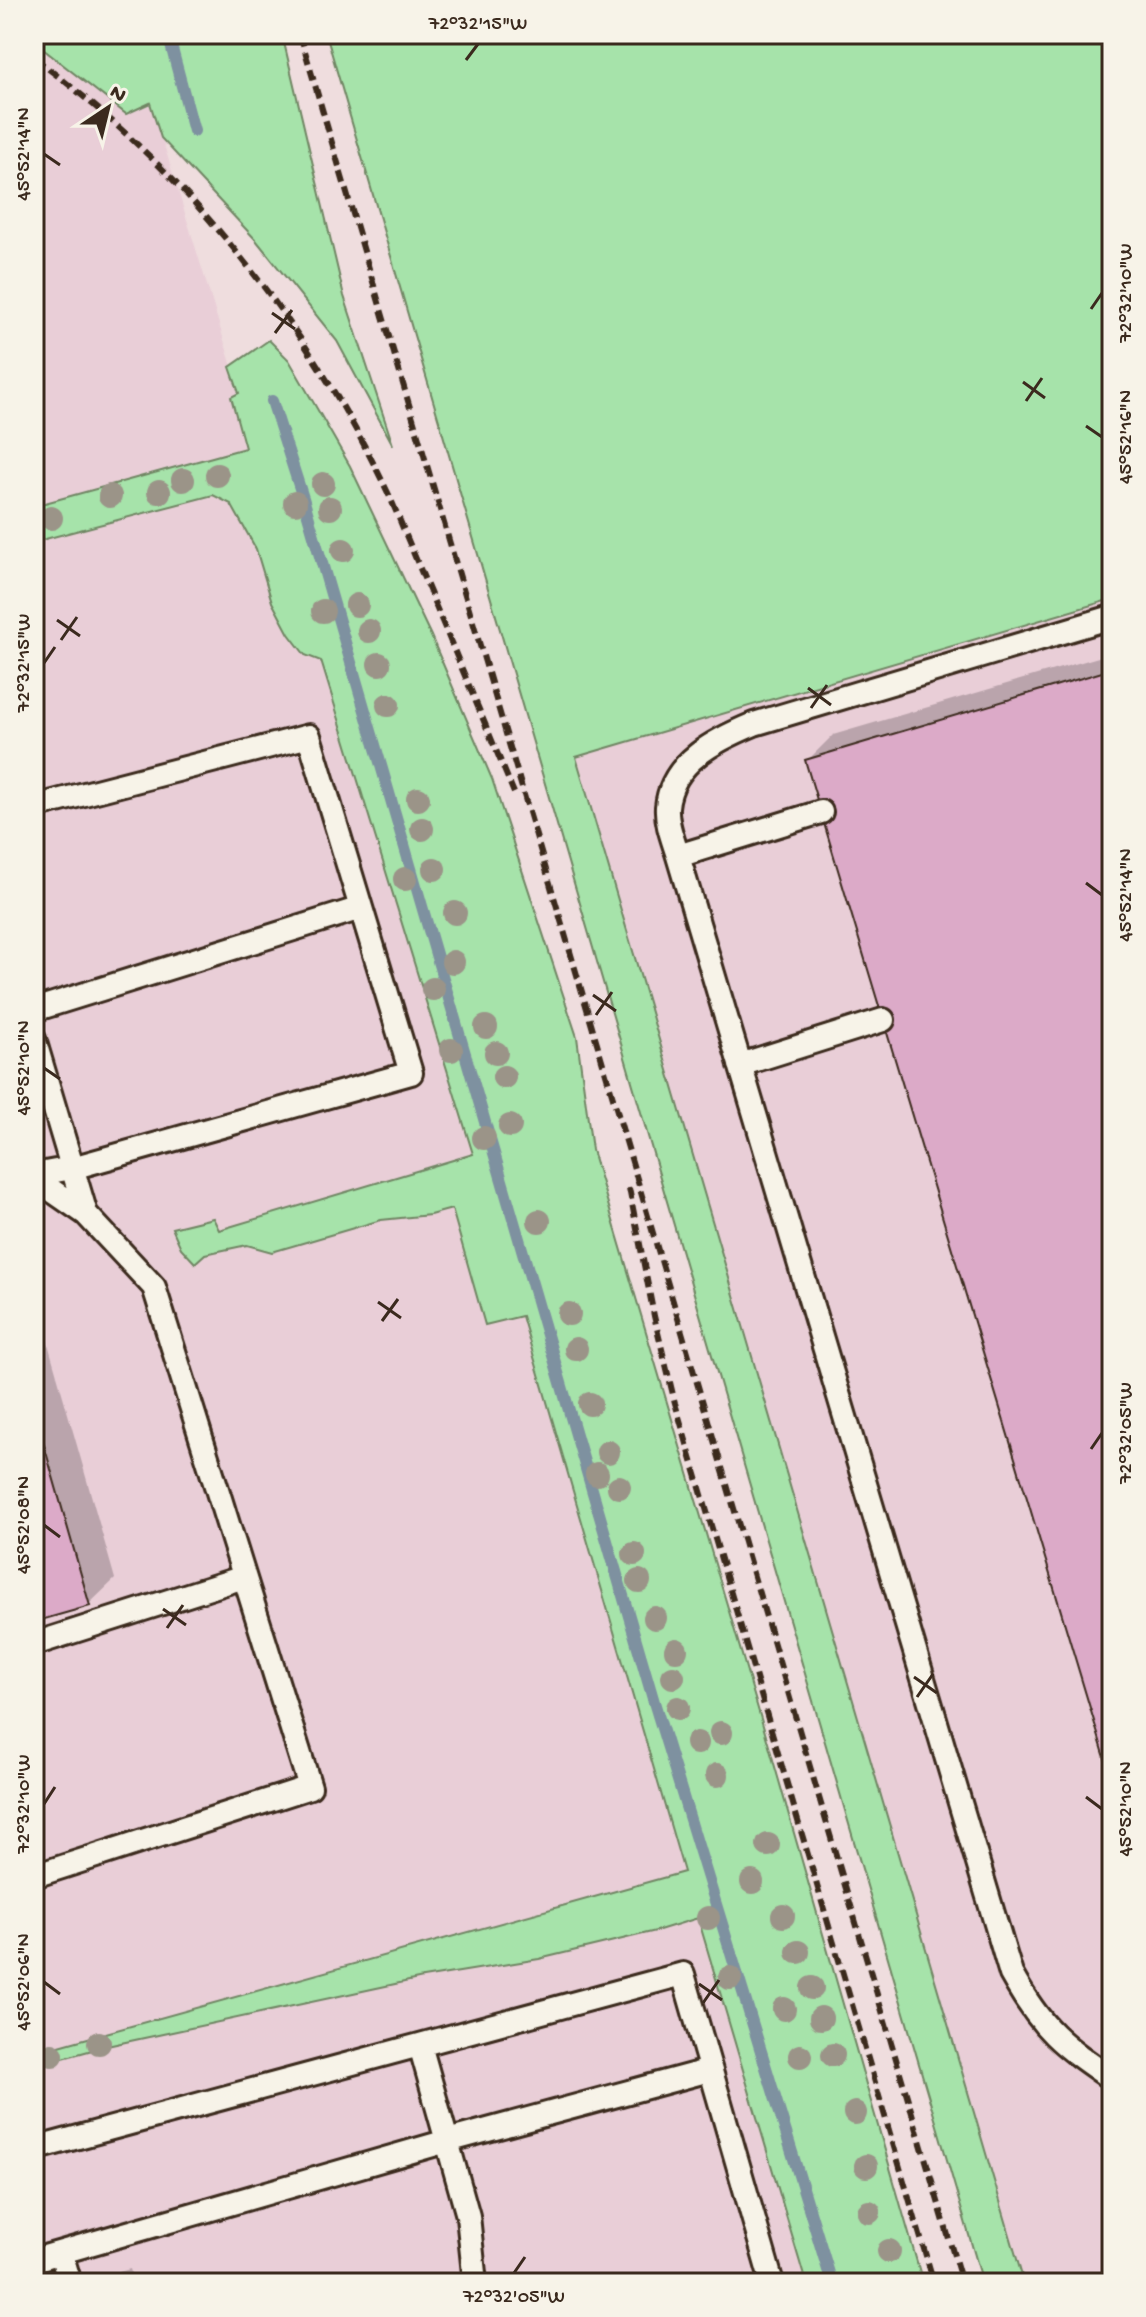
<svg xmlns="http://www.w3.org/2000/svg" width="1146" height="2317" font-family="'Gochi Hand',sans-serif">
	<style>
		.built { fill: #e9ced7 }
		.green { fill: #a6e3aa; stroke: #708664; stroke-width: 2 }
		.shadow { fill: #0003 }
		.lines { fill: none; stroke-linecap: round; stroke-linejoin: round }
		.stream { stroke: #7e91a0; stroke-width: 12 }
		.building { fill: #dcaac8; stroke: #3b2a1e; stroke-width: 2 }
		.service-casing { stroke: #3b2a1e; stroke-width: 28 }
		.service { stroke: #f7f3e8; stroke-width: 22 }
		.rail { stroke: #3b2a1e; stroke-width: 6; stroke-dasharray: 12 6; stroke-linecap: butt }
		.tree { fill: #9b9488 }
		.ticks { fill: none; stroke: #3b2a1e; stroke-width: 3 }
		.neatline { fill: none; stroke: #3b2a1e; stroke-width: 3 }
		.ticks-label { font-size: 20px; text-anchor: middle; fill: #3b2a1e }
	</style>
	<rect width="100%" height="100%" fill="#efddde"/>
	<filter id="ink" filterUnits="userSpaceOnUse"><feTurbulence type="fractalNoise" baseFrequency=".0125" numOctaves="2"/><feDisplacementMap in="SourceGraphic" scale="16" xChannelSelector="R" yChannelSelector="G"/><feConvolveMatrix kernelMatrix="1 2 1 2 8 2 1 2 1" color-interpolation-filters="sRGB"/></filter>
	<g filter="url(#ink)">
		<!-- built -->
		<path class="built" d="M34,34h96l355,1158 321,1091h-772z
			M1112,599v1684h-88l-448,-1527z"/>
		<!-- green -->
		<path class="green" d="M34,34h248l62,262 49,149 -56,-104 -81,-101 -95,-102 -11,-35 -24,11 -92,-72z
			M326,34h781l5,17v548l-536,158 448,1526h-41z
			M269,340l20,20 61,106 81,170 61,143 85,258 15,113 177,596 154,537h-117l-108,-365 -42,13 -117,28 -116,19 -316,68 -73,20v-13l650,-181 -162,-556 -37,9 -33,-116 -22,6 -49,5 -109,32 -25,-7 -42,9 -10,9 -14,-15 -9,-20 41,-10 6,12 254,-76 -152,-493 -16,-6 -16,-21 -17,-32 -16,-53 -25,-45 -18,-9 -179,47v-36l211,-58 -14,-51 8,-4 -9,-26z"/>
		<!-- shadow -->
		<path class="shadow" d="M1112,653v1121l-305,-1013 26,-26z
			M39,1312l76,267 -26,25 -55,16v-306z
			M130,2269l4,14h-54z"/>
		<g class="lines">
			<!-- stream -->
			<path class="stream" d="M168,34l26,97
				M272,401l31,97 351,1204 178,581"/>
		</g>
		<!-- building -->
		<path class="building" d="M1112,669v1112l-307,-1021z
			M34,1410l56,196 -56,16z"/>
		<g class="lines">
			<defs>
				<path id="service" d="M1112,617l-358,107c-36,15 -83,37 -87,83 -1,16 6,33 11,49l333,1118c31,56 50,70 101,105
					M34,807l275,-71 102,337 -339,95 -38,7
					M678,856l143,-44
					M34,1010l327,-102
					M34,1039l52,175 68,73 156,500 -276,89
					M740,1065l143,-45
					M34,1178l52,36
					M34,1644l210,-67
					M420,2045l48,171 7,67
					M34,2149l649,-175 89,309
					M61,2253l9,30
					M34,2260l413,-119 263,-71"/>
			</defs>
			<!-- service casing -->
			<use href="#service" class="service-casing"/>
			<!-- service -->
			<use href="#service" class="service"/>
			<!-- rail -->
			<path class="rail" d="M300,34l662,2249
				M34,58c153,112 275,267 356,439l124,296
				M629,1188l25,128 21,87 259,880"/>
		</g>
		<!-- trees -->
		<g class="tree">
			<circle cx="217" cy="475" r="12"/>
			<circle cx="183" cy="480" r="12"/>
			<circle cx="323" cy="484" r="12"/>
			<circle cx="159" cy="492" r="12"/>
			<circle cx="110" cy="496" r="12"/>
			<circle cx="295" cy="503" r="12"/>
			<circle cx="330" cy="508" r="12"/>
			<circle cx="51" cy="518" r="12"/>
			<circle cx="343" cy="550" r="12"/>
			<circle cx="357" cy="605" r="12"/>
			<circle cx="323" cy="611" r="12"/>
			<circle cx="369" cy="631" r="12"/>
			<circle cx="379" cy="664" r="12"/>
			<circle cx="388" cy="705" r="12"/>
			<circle cx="418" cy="799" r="12"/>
			<circle cx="422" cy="829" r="12"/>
			<circle cx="434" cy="869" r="12"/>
			<circle cx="405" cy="879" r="12"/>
			<circle cx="455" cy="913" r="12"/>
			<circle cx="453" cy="962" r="12"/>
			<circle cx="433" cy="989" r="12"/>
			<circle cx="486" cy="1027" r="12"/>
			<circle cx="451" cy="1050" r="12"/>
			<circle cx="496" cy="1053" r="12"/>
			<circle cx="504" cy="1077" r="12"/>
			<circle cx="510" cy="1126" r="12"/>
			<circle cx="484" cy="1138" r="12"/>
			<circle cx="539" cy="1221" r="12"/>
			<circle cx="569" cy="1314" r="12"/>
			<circle cx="576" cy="1349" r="12"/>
			<circle cx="590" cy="1404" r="12"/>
			<circle cx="608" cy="1452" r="12"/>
			<circle cx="597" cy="1474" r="12"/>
			<circle cx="619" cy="1487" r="12"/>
			<circle cx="634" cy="1554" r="12"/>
			<circle cx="639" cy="1581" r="12"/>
			<circle cx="655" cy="1618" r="12"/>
			<circle cx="676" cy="1650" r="12"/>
			<circle cx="673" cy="1677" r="12"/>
			<circle cx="678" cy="1708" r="12"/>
			<circle cx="721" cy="1733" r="12"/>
			<circle cx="697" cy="1743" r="12"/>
			<circle cx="717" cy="1775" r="12"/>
			<circle cx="768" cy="1845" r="12"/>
			<circle cx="752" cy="1882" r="12"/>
			<circle cx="783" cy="1916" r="12"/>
			<circle cx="708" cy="1918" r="12"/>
			<circle cx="798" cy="1952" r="12"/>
			<circle cx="730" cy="1978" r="12"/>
			<circle cx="812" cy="1988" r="12"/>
			<circle cx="784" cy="2009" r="12"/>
			<circle cx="821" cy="2018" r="12"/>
			<circle cx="99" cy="2043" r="12"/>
			<circle cx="52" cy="2055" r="12"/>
			<circle cx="833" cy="2055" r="12"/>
			<circle cx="800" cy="2056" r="12"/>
			<circle cx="855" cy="2113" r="12"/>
			<circle cx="866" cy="2166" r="12"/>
			<circle cx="869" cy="2212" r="12"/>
			<circle cx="889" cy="2251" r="12"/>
		</g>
	</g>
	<!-- ticks -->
	<path class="ticks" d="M466,60l12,-16M44,154l16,11M1091,309l11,-16M272,313l23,16M275,333l17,-23M1023,382l22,16M1026,401l16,-23M1086,426l16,11M57,620l23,16M61,640l16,-23M44,663l11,-16M808,688l23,17M811,708l16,-23M1086,883l16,12M593,995l23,16M596,1015l16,-23M44,1068l16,11M378,1302l23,16M382,1321l16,-22M1091,1449l11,-16M44,1525l16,12M163,1609l23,16M167,1628l16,-23M914,1677l23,16M917,1697l16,-23M1086,1797l16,12M44,1804l11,-17M44,1982l16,12M699,1984l23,16M703,2003l16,-23M514,2273l11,-16"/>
	<!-- margin -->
	<rect width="1146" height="2317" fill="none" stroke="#f7f3e8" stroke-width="88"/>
	<!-- north arrow -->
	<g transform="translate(108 108) rotate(35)" stroke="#f7f3e8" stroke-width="6" paint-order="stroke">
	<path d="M0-6L14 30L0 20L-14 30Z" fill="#3b2a1e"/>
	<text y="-12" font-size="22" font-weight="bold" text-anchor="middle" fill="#3b2a1e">N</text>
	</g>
	<rect x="44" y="44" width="1058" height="2229" class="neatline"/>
	<g class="ticks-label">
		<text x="478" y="29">72°32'15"W</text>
		<text transform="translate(22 154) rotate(-90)" y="7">45°52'14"N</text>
		<text transform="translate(1124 293) rotate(-90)" y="7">72°32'10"W</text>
		<text transform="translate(1124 437) rotate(-90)" y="7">45°52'16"N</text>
		<text transform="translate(22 663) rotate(-90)" y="7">72°32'15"W</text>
		<text transform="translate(1124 895) rotate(-90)" y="7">45°52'14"N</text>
		<text transform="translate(22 1068) rotate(-90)" y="7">45°52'10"N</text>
		<text transform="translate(1124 1433) rotate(-90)" y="7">72°32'05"W</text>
		<text transform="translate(22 1525) rotate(-90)" y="7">45°52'08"N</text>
		<text transform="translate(22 1804) rotate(-90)" y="7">72°32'10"W</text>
		<text transform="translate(1124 1809) rotate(-90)" y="7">45°52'10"N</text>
		<text transform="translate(22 1982) rotate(-90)" y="7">45°52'06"N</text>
		<text x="514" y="2302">72°32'05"W</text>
	</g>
</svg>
